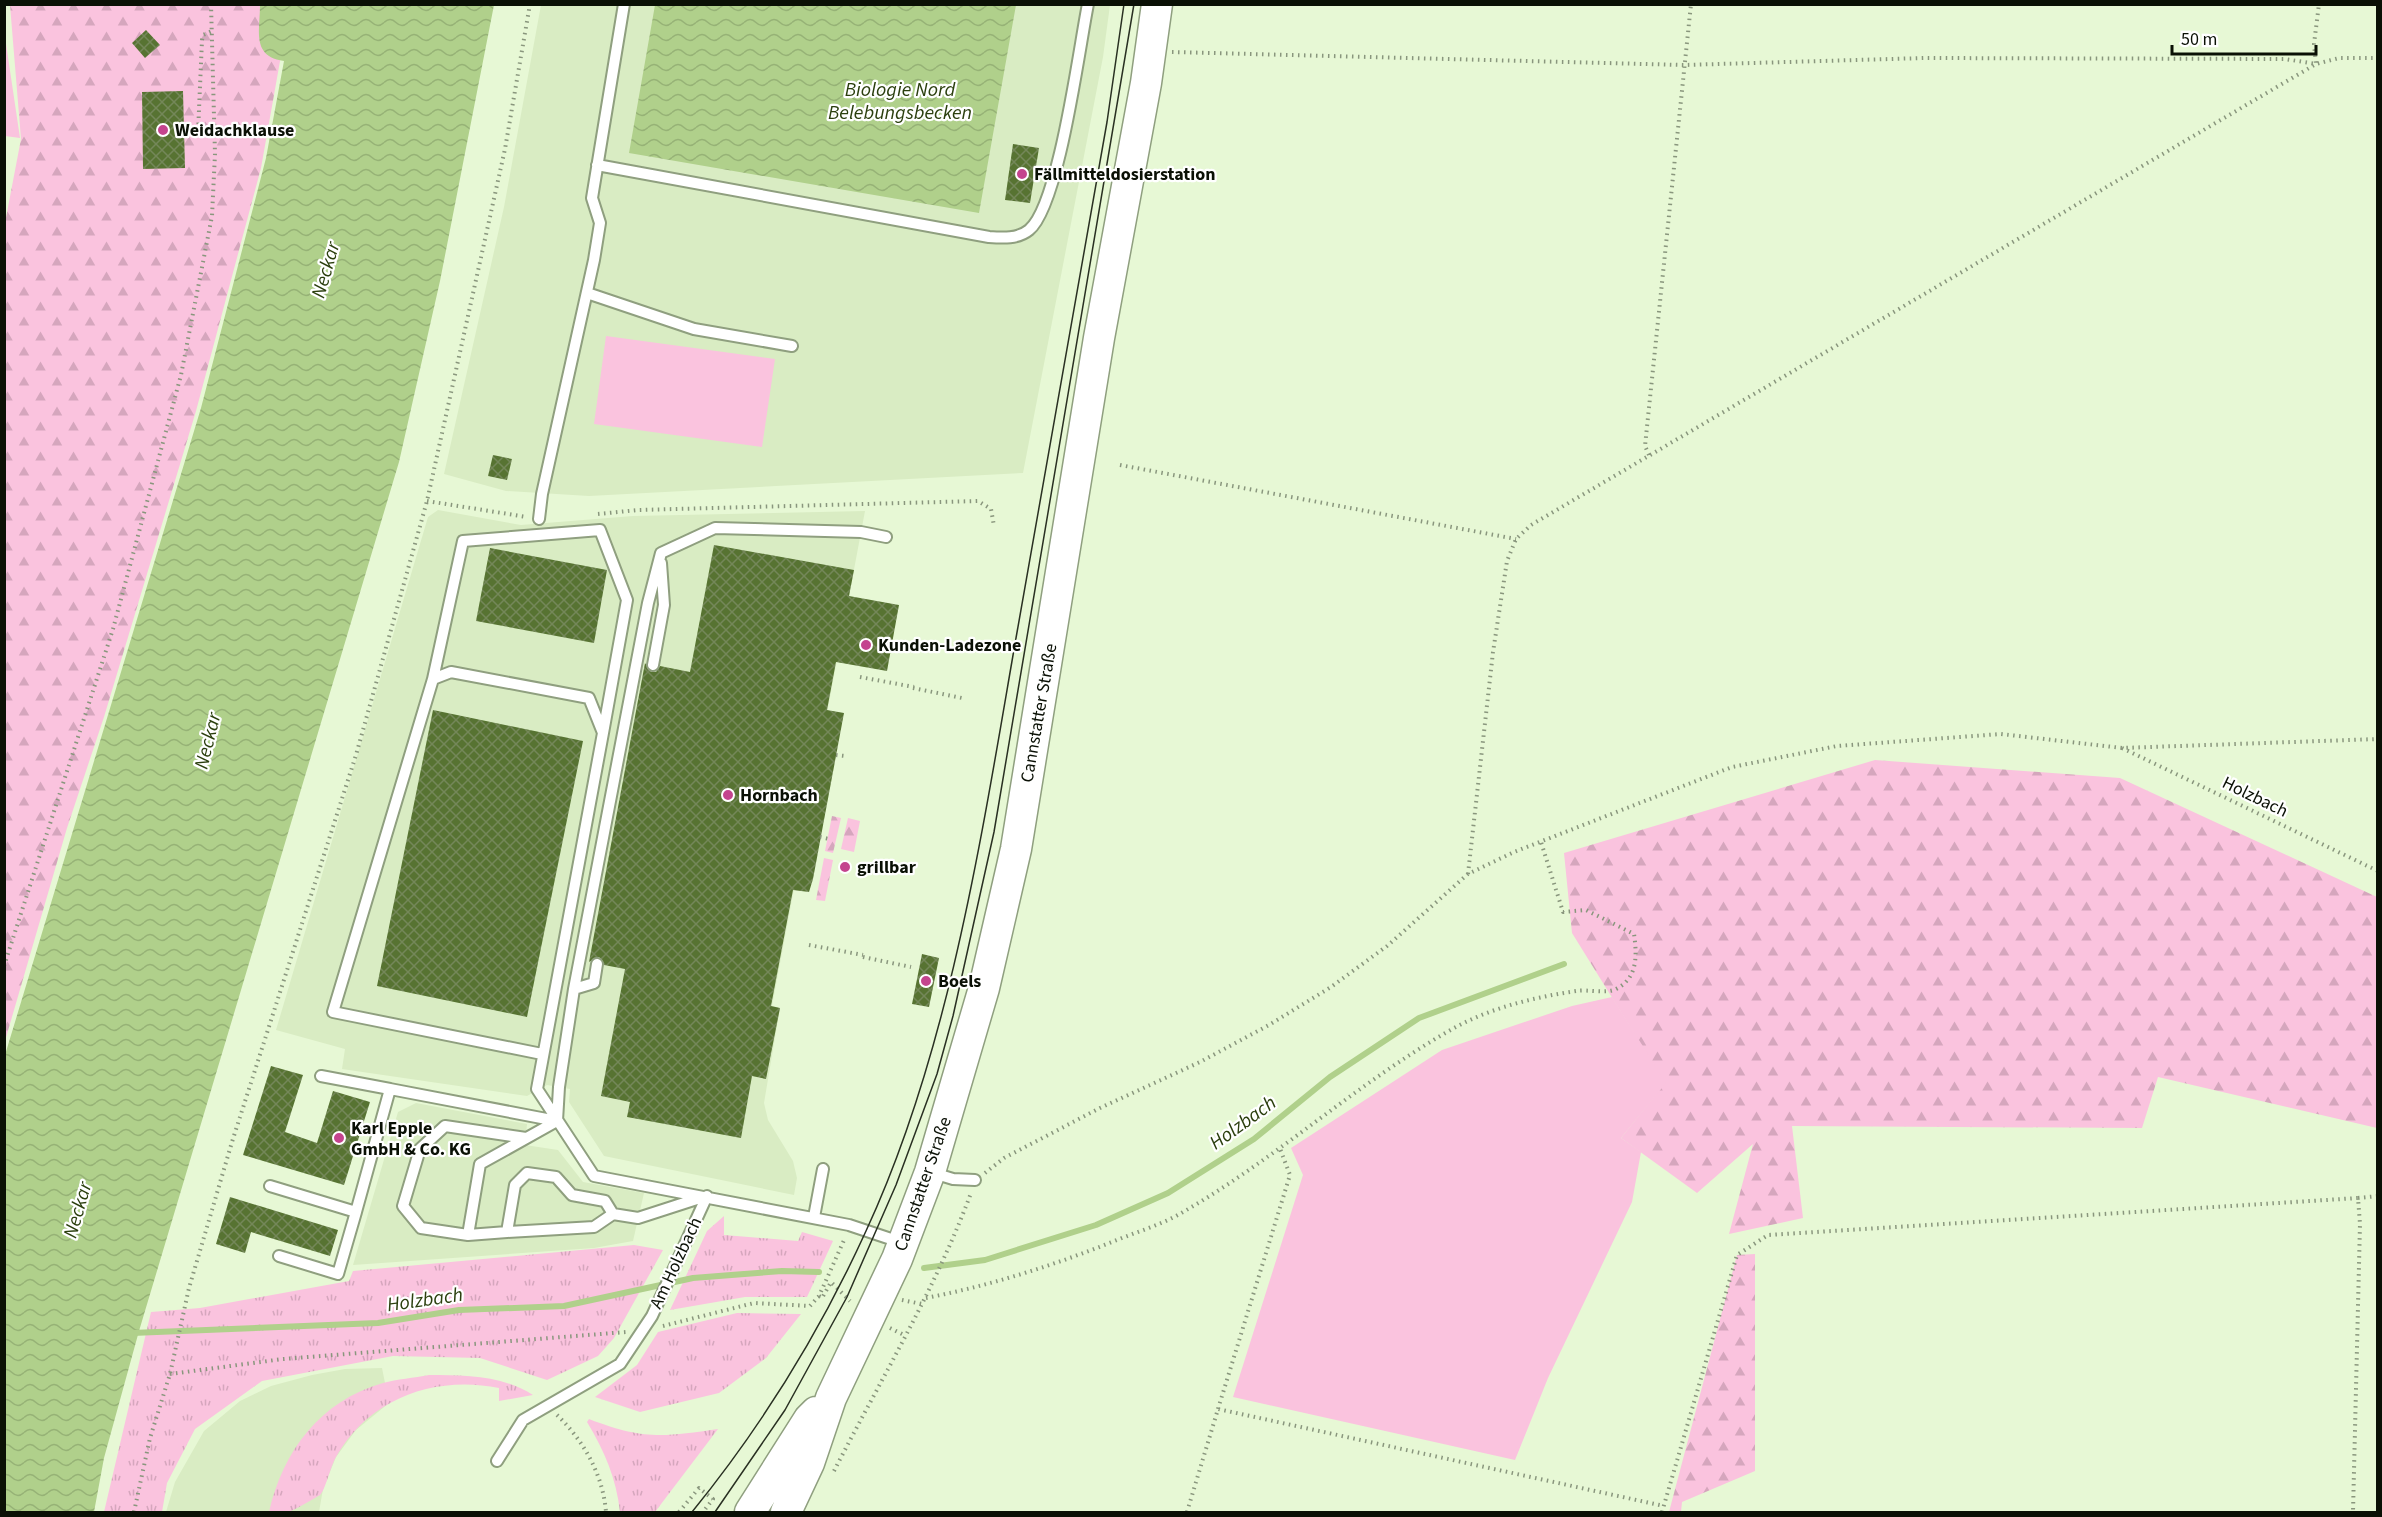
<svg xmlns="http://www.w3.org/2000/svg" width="2382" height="1517" font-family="'Source Sans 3',sans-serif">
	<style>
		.built { fill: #d9ecc3 }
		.grass { fill: url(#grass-tufts) }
		.forest { fill: url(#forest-firs) }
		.garden { fill: #fac3de }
		.water { fill: url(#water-waves) }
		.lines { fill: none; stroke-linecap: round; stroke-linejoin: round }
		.stream { stroke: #b0d08b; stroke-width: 6 }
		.building { fill: url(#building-cross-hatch) }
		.service-casing { stroke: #8f9f7f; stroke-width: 14 }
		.secondary-casing { stroke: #8f9f7f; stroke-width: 33 }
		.path { stroke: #89967d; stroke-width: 4; stroke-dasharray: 1.5 4.5; stroke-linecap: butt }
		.service { stroke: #fff; stroke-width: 10 }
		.secondary { stroke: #fff; stroke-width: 30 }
		.tram { stroke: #293022; stroke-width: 1.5 }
		.poi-dot { fill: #c4448e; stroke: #fff; stroke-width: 2 }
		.labels { text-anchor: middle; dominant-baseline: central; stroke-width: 4.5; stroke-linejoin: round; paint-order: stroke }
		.poi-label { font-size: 18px; font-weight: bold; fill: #0a1005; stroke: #fff; text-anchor: start }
		.street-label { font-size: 18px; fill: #0a1005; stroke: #fff }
		.water-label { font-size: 20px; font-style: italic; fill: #2b3f0e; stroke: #fff }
	</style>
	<defs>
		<pattern id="grass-tufts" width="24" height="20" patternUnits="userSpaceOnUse" patternTransform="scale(1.5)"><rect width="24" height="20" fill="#fac3de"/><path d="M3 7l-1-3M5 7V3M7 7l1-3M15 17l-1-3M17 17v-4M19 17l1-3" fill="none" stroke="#d5a6bd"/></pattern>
		<pattern id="forest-firs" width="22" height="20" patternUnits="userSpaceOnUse" patternTransform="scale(1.5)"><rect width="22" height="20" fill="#fac3de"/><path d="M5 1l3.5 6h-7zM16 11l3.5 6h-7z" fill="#d5a6bd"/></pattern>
		<pattern id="water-waves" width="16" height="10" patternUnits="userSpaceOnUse" patternTransform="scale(1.5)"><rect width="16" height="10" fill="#b0d08b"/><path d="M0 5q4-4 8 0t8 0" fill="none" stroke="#96b276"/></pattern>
		<pattern id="building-cross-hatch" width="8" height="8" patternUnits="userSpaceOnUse" patternTransform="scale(1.5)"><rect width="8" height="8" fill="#577332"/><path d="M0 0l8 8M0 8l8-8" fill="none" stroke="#748759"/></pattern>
	</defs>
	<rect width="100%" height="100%" fill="#e7f8d5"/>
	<!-- built -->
	<path class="built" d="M541,5h569l-7,52 -80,416 -434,23 -83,-5 -62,-17 60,-267z
		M438,510l83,15 112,-9 232,-5 -93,495 8,2 -16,95 4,17 25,41 4,17 -3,17 -190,-39 -35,-54 1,-13 -23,-4 -20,11 -185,-27 3,-20 -69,-19 152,-513z
		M416,1103l111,21 -2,21 33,5 25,32 61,11 -11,48 -39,7 -241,17 45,-153z
		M382,1368l7,35 -33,27 -20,27 -13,32 -4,23h-153l9,-30 29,-51 36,-30 31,-15 41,-11 33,-6z"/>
	<!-- grass -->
	<path class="grass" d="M724,1216v19l74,6 4,-9 31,9 -26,56h-62l-75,13 37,-79z
		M634,1245l29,5 -49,88 -16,18 -51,24 -67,-22 -87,-2 -131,25 -67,48 -28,54 -5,29h-58l47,-200 49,-4 149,-27 4,-10z
		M737,1313l64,1 -35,44 -47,35 -79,19 -45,-15 42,-32 21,-33z
		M429,1375c36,0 72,0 104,20l-34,6v-13c-64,-13 -130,10 -163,69 -5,8 -11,34 -16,38 -3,2 -29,17 -32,17 -5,2 -13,1 -19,0 14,-61 51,-111 114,-129 14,-4 31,-5 46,-8z
		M589,1419c54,21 74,18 129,10l-63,83h-35c-4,-34 -15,-60 -33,-90z"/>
	<!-- forest -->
	<path class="forest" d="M10,5h280l-29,163 -65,243 -92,306 -37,111 -62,213 -1,-813 17,-89z
		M1875,760l245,18 257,119v231l-219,-51 -16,51 -350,-2 11,92 -74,16 24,-90 -56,49 -76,-55 44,-55 -93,-150 -8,-80z
		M832,816l9,2 -8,35 -8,-2z
		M848,818l12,3 -6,31 -13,-3z
		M824,858l9,2 -8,41 -9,-1z
		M1755,1254v217l-73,31 -1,10h-12l68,-257z"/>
	<!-- garden -->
	<path class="garden" d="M4,37h1l15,101 -15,-2z
		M606,336l169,23 -13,88 -168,-23z
		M1612,997l54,86 -45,55 20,14 -9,50 -84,176 -33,82 -282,-63 70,-222 -12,-27 151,-98 130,-44z"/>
	<!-- water -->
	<path class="water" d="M260,5h234l-54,276 -41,181 -260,869 -35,127 -10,54h-89v-457l196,-647 65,-250 18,-97c-33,-4 -24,-31 -24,-56z
		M655,5h361l-37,208 -350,-60z"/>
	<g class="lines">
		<!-- stream -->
		<path class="stream" d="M924,1268l61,-8 111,-35 72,-32 86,-54 76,-62 89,-59 145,-54
			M132,1333l246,-10 81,-13 105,-4 129,-28 89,-7 37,1"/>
	</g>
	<!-- building -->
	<path class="building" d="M146,30l14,15 -15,13 -13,-15z
		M183,91l2,77 -42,1 -1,-77z
		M1013,144l26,4 -9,55 -25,-3z
		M493,455l19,4 -5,21 -19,-4z
		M714,545l140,25 -5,26 50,9 -12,66 -51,-9 -9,48 17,3 -31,166 -4,13 -16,-2 -22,116 9,2 -14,71 -14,-3 -11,62 -114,-21 3,-15 -29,-6 24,-127 -21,-4 -5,-8 -10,5 56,-299 6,9h5l4,-6 30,6z
		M490,548l117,22 -13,73 -118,-22z
		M433,710l150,31 -56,276 -150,-31z
		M922,954l17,4 -10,49 -17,-3z
		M271,1066l32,9 -18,57 32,11 16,-52 37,11 -26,83 -101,-30z
		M230,1197l108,33 -8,26 -79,-24 -6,21 -29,-9z"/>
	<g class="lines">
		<defs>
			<path id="service" d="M597,165l392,72c14,1 29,2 40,-7 30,-24 50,-182 59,-226
				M587,293l107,36 98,17
				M539,519l3,-25 52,-234 6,-37 -8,-25 32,-194
				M653,665l11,-60 -3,-42
				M433,679l30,-138 137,-11 27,70 -24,133
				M574,989l20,-6 3,-19
				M542,1054l-209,-42 100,-333 18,-7 138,26 14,35 -66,356 57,87 255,49 51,17
				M321,1076l69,13
				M526,1138l-81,-12 -25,23 -17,57 18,22 47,7 12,-71 77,-43
				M930,1172l23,7 22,1
				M270,1186l86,26 34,-123 167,32 2,-34 15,-98 74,-386 13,-50 54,-25 146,4 25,5
				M613,1214l-19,13 -87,5 8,-47 12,-12 29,4 16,18 33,6 8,13 25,4 65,-21
				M814,1217l9,-48
				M468,1235l39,-3
				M279,1256l59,18 18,-62
				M497,1461l26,-41 97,-56 32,-48 55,-120"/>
			<path id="secondary" d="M750,1512l59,-93 7,-7
				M786,1512l23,-49 22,-65 66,-139 33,-87 54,-184 32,-139 83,-511 47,-255 11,-79"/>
		</defs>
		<!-- service casing -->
		<use href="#service" class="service-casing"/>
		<!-- secondary casing -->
		<use href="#secondary" class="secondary-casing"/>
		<!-- path -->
		<path class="path" d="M1172,52l512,13 241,-7 360,1 31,5 -2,-20 5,-40
			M189,133h9l4,-93 1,-5 9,-4
			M1649,455l-4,-9 46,-442
			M1120,465l396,74
			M427,501l100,16
			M598,514l40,-4 340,-9 13,8 3,17
			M860,677l54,10
			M913,688l49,10
			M2122,748l256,123
			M836,755l9,1
			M820,837l9,2
			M1468,874l25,-222 14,-91 9,-22 15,-14 785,-461 23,-6h39
			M809,945l54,10
			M863,957l48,10
			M4,966l109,-337 68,-254 31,-159 3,-62 -4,-150
			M985,1173l19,-15 96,-50 100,-46 69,-37 62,-38 56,-41 81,-72 46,-22 218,-85 105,-21 164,-12 121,14 256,-9
			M2358,1198l20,-2
			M819,1296l3,2 9,-16 19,19
			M926,1298c67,-13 132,-34 196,-60 18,-7 37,-13 54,-22 95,-53 176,-129 271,-184 39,-23 83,-34 129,-41 11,-2 30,3 40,-2 22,-11 21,-34 18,-55l-48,-24 -23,2 -22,-70
			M902,1300l20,4
			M663,1326l91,-23 56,3 9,-10 26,-58
			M890,1328l16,8
			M170,1374l113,-15 343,-27
			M1218,1409l72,-234 -11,-29
			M557,1415c27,26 46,60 49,97
			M834,1471c47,-92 101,-181 137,-278
			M134,1512l16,-74 20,-64 19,-86 43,-146 124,-387 71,-254 78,-352 25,-145
			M679,1512l20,-24 14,11 -10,13
			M1187,1512l31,-103 446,97
			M1662,1512l75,-257 31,-20 590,-37 2,26 -7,288"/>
		<!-- service -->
		<use href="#service" class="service"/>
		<!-- secondary -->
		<use href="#secondary" class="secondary"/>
		<!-- tram -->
		<path class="tram" d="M692,1512c70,-86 128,-180 174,-281 84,-181 116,-398 150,-593 30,-172 60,-344 91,-516l17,-118
			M715,1512l70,-102 62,-113 49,-112 41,-111 16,-58 41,-184 140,-828"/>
	</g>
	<!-- markers -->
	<g class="poi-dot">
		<circle cx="163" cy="130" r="6"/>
		<circle cx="1022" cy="174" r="6"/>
		<circle cx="866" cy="645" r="6"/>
		<circle cx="728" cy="795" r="6"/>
		<circle cx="845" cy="867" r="6"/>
		<circle cx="926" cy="981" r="6"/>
		<circle cx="339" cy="1138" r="6"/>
	</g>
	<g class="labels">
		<!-- poi labels -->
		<g class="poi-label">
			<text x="175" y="130">Weidachklause</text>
			<text x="1034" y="174">Fällmitteldosierstation</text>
			<text x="878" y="645">Kunden-Ladezone</text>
			<text x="740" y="795">Hornbach</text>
			<text x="857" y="867">grillbar</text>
			<text x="938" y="981">Boels</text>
			<text x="351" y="1128">Karl Epple<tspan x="351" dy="21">GmbH &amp; Co. KG</tspan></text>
		</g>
		<!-- street labels -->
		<g class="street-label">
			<text transform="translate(1039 713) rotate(-80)">Cannstatter Straße</text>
			<text transform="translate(2255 797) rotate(26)">Holzbach</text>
			<text transform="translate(923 1184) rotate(-71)">Cannstatter Straße</text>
			<text transform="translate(676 1263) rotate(-65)">Am Holzbach</text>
		</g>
		<!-- water labels -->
		<g class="water-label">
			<text x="900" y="90">Biologie Nord<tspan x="900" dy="23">Belebungsbecken</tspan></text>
			<text transform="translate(326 270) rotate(-74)">Neckar</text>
			<text transform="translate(208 741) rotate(-76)">Neckar</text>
			<text transform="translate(1243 1123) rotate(-36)">Holzbach</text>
			<text transform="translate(78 1210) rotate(-74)">Neckar</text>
			<text transform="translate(425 1300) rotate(-8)">Holzbach</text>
		</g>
	</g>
	<!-- border -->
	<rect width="2382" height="1517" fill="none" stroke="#0a1005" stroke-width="12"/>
	<!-- scale -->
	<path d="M2172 45v9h144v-9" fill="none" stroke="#0a1005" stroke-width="3"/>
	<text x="2181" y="45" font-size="18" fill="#0a1005" stroke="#ffffff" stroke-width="4.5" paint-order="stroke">50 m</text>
</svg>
